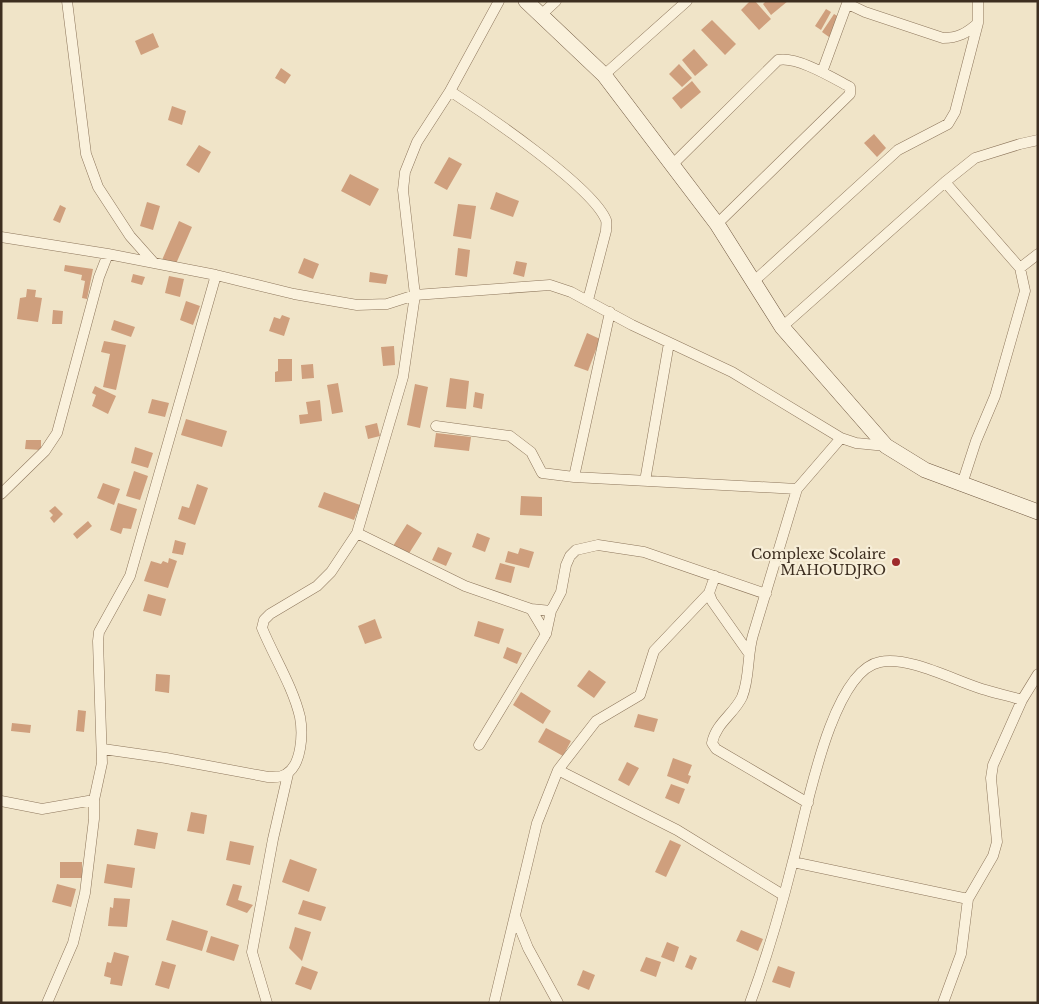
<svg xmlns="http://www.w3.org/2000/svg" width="1039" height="1004" font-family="'Libre Baskerville',serif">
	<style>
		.building { fill: #cf9f7d }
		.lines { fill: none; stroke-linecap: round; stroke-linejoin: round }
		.street-casing { stroke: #8d765c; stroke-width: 11 }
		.secondary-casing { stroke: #6f573f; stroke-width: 16 }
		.street { stroke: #faf1dc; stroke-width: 10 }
		.secondary { stroke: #faf1dc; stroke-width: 15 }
		.poi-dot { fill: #9e2a2b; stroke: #f7eed8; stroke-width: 2 }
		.labels { text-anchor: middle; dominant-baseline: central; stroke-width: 4.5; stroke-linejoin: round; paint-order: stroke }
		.poi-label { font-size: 14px; fill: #3d2e20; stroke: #f7eed8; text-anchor: end }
	</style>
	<rect width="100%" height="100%" fill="#f0e4c8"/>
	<!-- building -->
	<path class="building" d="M750,1h5l16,18 -12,11 -18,-20z
		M766,1h22l-17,14 -8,-11z
		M826,9l5,3 -10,18 -6,-4z
		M834,14l7,4 -12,19 -7,-5z
		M712,20l24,24 -11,11 -24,-25z
		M153,33l6,14 -18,8 -6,-14z
		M694,49l14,16 -13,11 -13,-16z
		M679,64l13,14 -10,9 -13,-13z
		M281,68l10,7 -6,9 -10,-6z
		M692,81l9,11 -20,17 -9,-11z
		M172,106l14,5 -4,14 -14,-5z
		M874,134l12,14 -9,9 -13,-14z
		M199,145l12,7 -12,21 -13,-8z
		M449,157l13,7 -15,26 -13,-7z
		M350,174l29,15 -9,17 -29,-15z
		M496,192l23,9 -6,16 -23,-8z
		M147,202l13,4 -7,24 -13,-4z
		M458,204l18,2 -5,33 -18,-3z
		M60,205l6,3 -6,15 -7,-3z
		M179,221l13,6 -17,39 -13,-6z
		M458,248l12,2 -3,27 -12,-2z
		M304,258l15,6 -6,15 -15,-6z
		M516,261l11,2 -3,14 -11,-3z
		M65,265l28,4 -6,30 -5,-1 3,-17 -4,-1 1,-5 -18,-4z
		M370,272l18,3 -2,9 -17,-2z
		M133,274l12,3 -3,8 -11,-3z
		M169,276l15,3 -4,18 -15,-4z
		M27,289l9,1 -1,7 7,1 -4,24 -21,-3 3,-21 6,-1z
		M186,301l14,5 -7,19 -13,-5z
		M53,310l10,1 -1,13h-10z
		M282,315l8,3 -6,18 -15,-5 5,-14 6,2z
		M114,320l21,7 -4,10 -20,-7z
		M587,333l13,6 -12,32 -14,-5z
		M104,341l22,4 -10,45 -13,-3 7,-33 -9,-2z
		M394,346l1,19 -12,1 -2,-19z
		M278,359h14v22l-17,1v-10l3,-1z
		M313,364l1,14 -12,1 -1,-14z
		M450,378l19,3 -3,28 -20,-2z
		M338,383l5,29 -11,2 -5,-29z
		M415,384l13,3 -8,41 -13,-3z
		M95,386l21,10 -8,18 -16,-8 4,-11 -4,-2z
		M475,392l9,2 -2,15 -9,-2z
		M152,399l17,4 -4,14 -17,-4z
		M320,400l2,21 -22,3 -1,-9 9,-1 -2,-12z
		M186,419l41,12 -5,16 -41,-12z
		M377,423l3,13 -12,3 -3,-13z
		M436,433l35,4 -2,14 -35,-4z
		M26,440h15v10l-16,-1z
		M135,447l18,6 -5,15 -17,-5z
		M134,471l14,5 -8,24 -14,-4z
		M103,483l17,6 -6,16 -17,-7z
		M197,484l11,4 -13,37 -17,-6 4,-13 7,2z
		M324,492l36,13 -6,15 -36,-13z
		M521,496l21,1v19l-22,-1z
		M118,503l19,6 -6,20 -8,-1 -2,6 -11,-4z
		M55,506l8,8 -9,9 -4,-5 3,-3 -4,-4z
		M88,521l4,5 -15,13 -4,-5z
		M407,524l15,9 -14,22 -15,-9z
		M477,533l13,5 -5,14 -13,-5z
		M175,540l11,3 -3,12 -11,-2z
		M438,547l14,6 -6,13 -14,-6z
		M520,548l14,4 -5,16 -24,-6 3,-11 10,3z
		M169,558l8,3 -9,27 -24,-7 7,-20 10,3 2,-3 5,2z
		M500,563l15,4 -4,16 -16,-4z
		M148,594l18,5 -5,17 -18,-5z
		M375,619l7,19 -17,6 -7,-18z
		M478,621l26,8 -5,15 -25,-8z
		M507,647l15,6 -5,11 -14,-6z
		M589,670l17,12 -12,16 -17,-12z
		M156,674l14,1 -1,18 -14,-2z
		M521,692l30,19 -8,13 -30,-19z
		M78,710l8,1 -2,21 -8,-1z
		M638,714l20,5 -4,13 -20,-5z
		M12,723l19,2 -1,8 -19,-2z
		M546,728l25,13 -8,15 -25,-14z
		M673,758l19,7 -4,10 3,1 -3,8 -21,-8z
		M627,762l12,6 -10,18 -11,-6z
		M671,784l14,5 -6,15 -14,-6z
		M191,812l16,3 -3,19 -17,-3z
		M137,829l21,4 -3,16 -21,-4z
		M670,840l11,5 -15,32 -11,-5z
		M230,841l24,5 -4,19 -24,-5z
		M290,859l27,10 -8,23 -27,-10z
		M60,862h22v16h-22z
		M107,864l28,4 -3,20 -28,-5z
		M57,884l19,5 -5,18 -19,-5z
		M233,884l9,2 -4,14 15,5 -6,8 -21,-8z
		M114,898l16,1 -3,28 -19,-1 2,-19 3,1z
		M303,900l23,7 -5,14 -23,-7z
		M172,920l36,11 -6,20 -36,-11z
		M295,927l16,5 -9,29 -13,-13z
		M741,930l22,9 -5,12 -22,-10z
		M211,936l28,9 -5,16 -28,-9z
		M667,942l12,5 -5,15 -13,-5z
		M114,952l15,4 -7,30 -12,-2 1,-6 -7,-2 3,-14 4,1z
		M690,955l7,3 -5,12 -7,-3z
		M646,957l15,5 -5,15 -16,-6z
		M162,961l14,4 -7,24 -14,-4z
		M302,966l16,6 -7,18 -16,-6z
		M778,966l17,6 -5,16 -18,-6z
		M583,970l12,5 -6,15 -12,-5z"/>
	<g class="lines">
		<defs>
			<path id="street" d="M67,1l19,153 12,33 32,49 24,27
				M499,1l-49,90 -33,51 -12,30 -2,18 12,105 -12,82 -46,156 108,53 66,23 20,2
				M848,4l17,8 78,26c15,0 24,-5 35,-15
				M541,15l15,-14
				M822,72l26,-71
				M604,75l83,-74
				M450,91c34,22 142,95 156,129 1,3 0,7 0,11l-18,69
				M671,166l107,-106c19,-4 55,18 72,27v7l-133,130
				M945,182l75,86 5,23 -30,105 -19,45 -14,43
				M1,237l107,17 108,21 78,19 63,11 30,-1 28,-9 135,-10 21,7 61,33 100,47 109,66 15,5 30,3
				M1020,268l18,-14
				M752,283l146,-133 50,-26 7,-12 23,-89v-22
				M782,327l163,-145 30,-24 45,-14 18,-4
				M436,426l74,10 21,16 11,21 32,4 223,12
				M574,477l36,-165
				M645,481l24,-138
				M1,494l44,-43 12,-18 42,-156 9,-23
				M715,576l-6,17 3,8 36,51
				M709,593l-55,58 -14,44 -44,26 -38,49 119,60 106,65
				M531,609l15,25
				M479,745l67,-111 5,-23 10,-19 5,-27 4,-9 6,-6 22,-5 46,7 122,42
				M103,749l63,9 102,19c6,0 13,1 18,-3 16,-9 17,-41 14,-57 -7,-30 -26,-60 -38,-89l2,-8 6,-6 47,-28 14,-14 26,-39
				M1,801l41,8 52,-9
				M808,803l-92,-54 -4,-6c4,-20 22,-29 30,-46 8,-19 5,-43 11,-62l44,-146 44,-51
				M793,862l175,37
				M515,916l13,32 30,55
				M47,1003l26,-60 12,-50 9,-74v-19l8,-37 -4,-122 1,-9 31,-56 86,-301
				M267,1003l-15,-51 21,-113 15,-65
				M494,1003l43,-180 21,-53
				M750,1003c17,-46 31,-94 43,-142 12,-42 37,-190 87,-199 29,-6 73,18 102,27 13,4 27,7 40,11
				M943,1003l18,-49 7,-55 25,-43 4,-14 -6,-64 2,-13 29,-65 16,-26"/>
			<path id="secondary" d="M526,1l78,74 113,149 65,103 104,119 39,24 113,42"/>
		</defs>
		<!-- street casing -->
		<use href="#street" class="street-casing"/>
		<!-- secondary casing -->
		<use href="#secondary" class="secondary-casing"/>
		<!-- street -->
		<use href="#street" class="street"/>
		<!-- secondary -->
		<use href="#secondary" class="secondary"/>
	</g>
	<!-- markers -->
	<circle class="poi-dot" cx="896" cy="562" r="5"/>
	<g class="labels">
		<!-- poi labels -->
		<g class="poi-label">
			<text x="886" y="554">Complexe Scolaire<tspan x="886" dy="16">MAHOUDJRO</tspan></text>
		</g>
	</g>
	<!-- border -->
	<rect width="1039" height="1004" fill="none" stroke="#3d2e20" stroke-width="5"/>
</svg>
